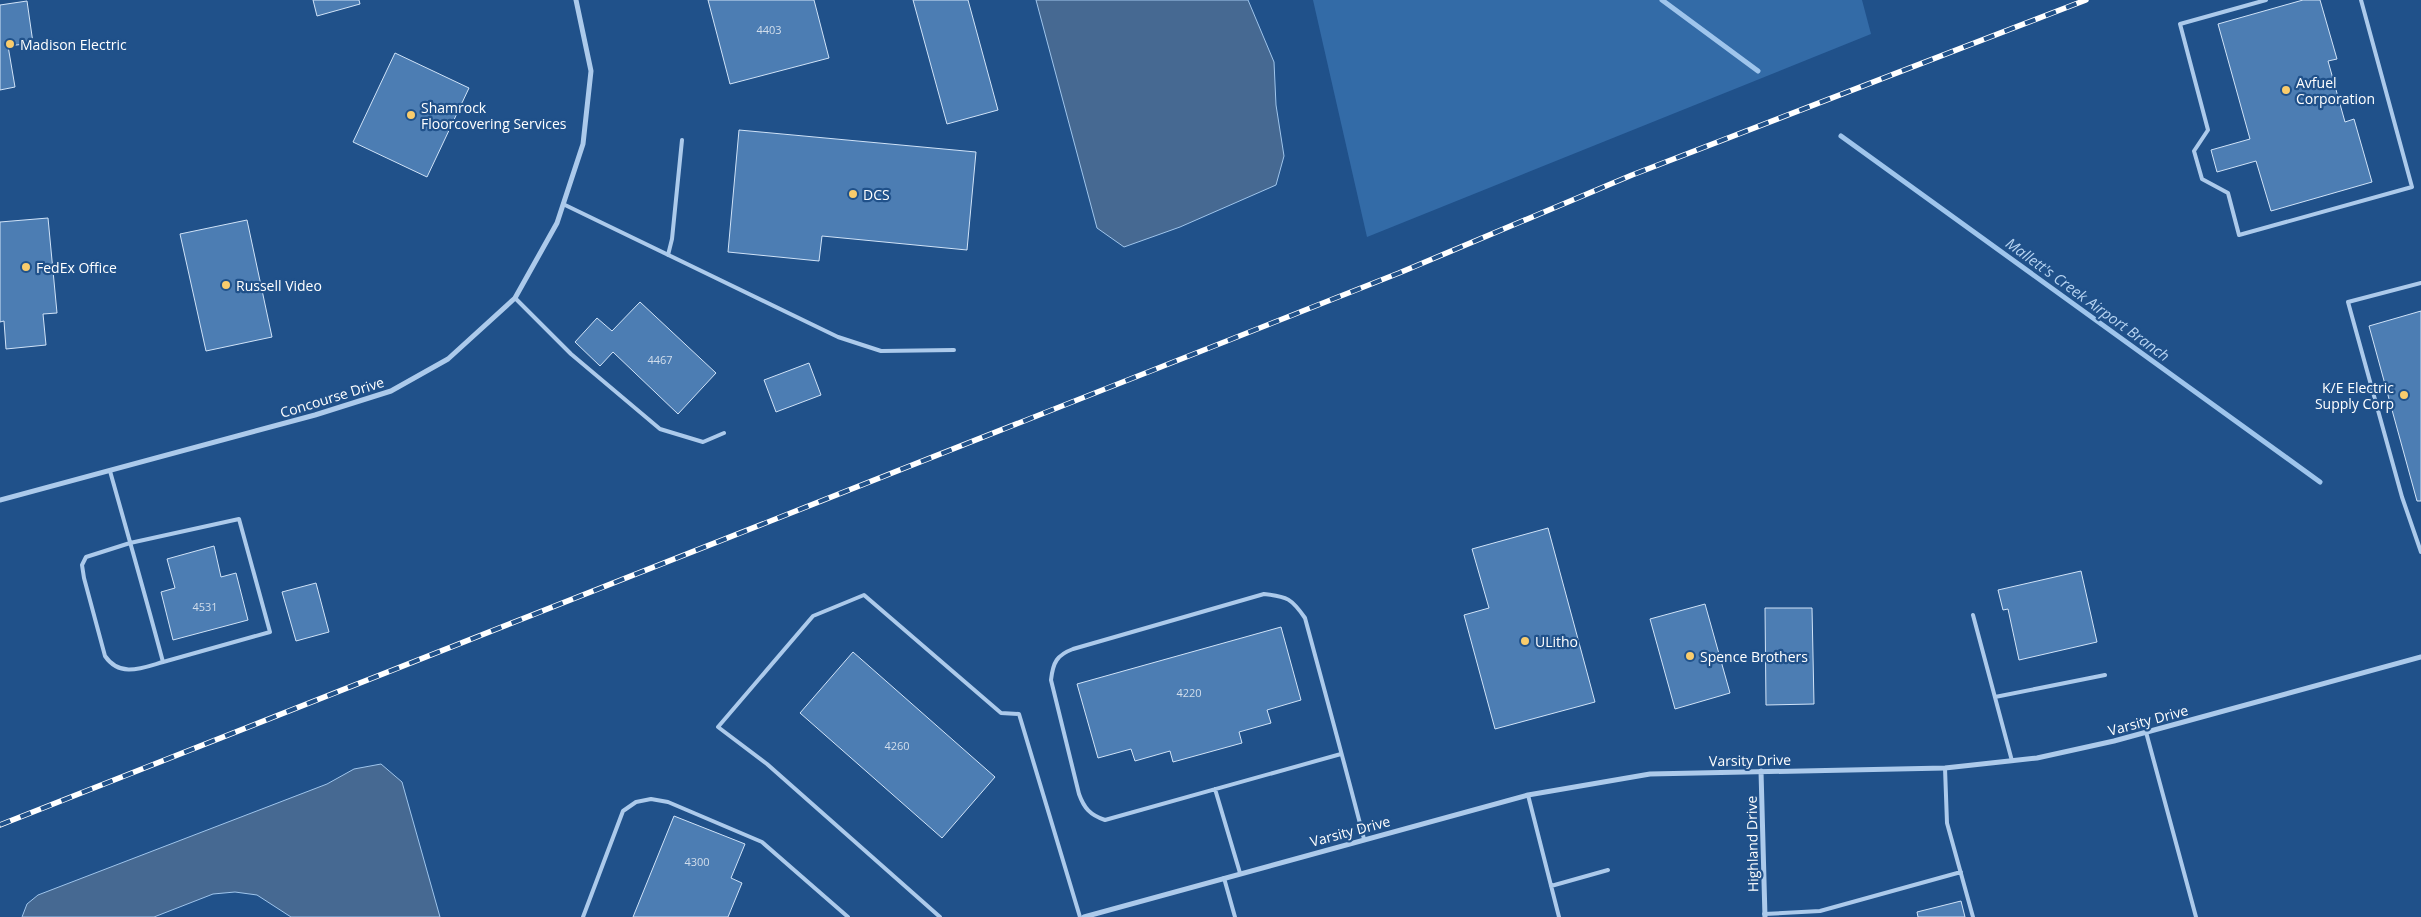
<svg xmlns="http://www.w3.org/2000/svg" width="2421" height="917" font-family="'Open Sans',sans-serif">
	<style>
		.green { fill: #336ba7 }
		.water { fill: #466992; stroke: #9fc5ec }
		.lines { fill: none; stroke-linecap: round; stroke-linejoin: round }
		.stream { stroke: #9fc5ec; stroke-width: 5 }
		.building { fill: #4c7db3; stroke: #d0e3f8 }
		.lane { stroke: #accaeb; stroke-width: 4 }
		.street { stroke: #accaeb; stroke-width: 5 }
		.rail-casing { stroke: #fff; stroke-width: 5.5 }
		.rail { stroke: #20518a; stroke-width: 4; stroke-dasharray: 11; stroke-linecap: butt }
		.poi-dot { fill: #f9cc6c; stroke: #20518a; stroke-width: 2 }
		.labels { text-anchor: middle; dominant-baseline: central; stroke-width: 4.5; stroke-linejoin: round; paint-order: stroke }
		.number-label { font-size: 11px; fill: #d2deec }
		.poi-label { font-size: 14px; fill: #fff; stroke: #20518a; text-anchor: start }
		.street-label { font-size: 14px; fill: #fff; stroke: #20518a }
		.water-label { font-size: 15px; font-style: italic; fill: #b7d4f2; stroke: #20518a }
	</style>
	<rect width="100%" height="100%" fill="#20518a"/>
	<!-- green -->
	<path class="green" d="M1313,0h549l9,34 -504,203z"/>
	<!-- water -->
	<path class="water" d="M1036,0h212l26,62 2,43 8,51 -8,29 -96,42 -56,20 -27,-19z
		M381,764l21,18 38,135h-149l-34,-22 -22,-3 -22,2 -59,23h-132l5,-13 11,-9 289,-111 27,-15z"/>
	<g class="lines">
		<!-- stream -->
		<path class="stream" d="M1662,0l96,71
			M1841,136l479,346"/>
	</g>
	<!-- building -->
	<path class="building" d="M313,0h46l1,4 -43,12z
		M708,0h106l15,58 -99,26z
		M913,0h55l30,110 -51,14z
		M2303,0h17l17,59 -9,2 17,61 9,-3 18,63 -101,29 -15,-50 -39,11 -6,-22 39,-11 -32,-115z
		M27,1l6,42 -25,3 7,41 -15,3v-85z
		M395,53l74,35 -42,89 -74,-35z
		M739,130l237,22 -9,98 -145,-14 -3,25 -91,-9z
		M48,218l9,95 -14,1 3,31 -40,4 -2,-28 -4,1v-100z
		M247,220l25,117 -66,14 -26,-117z
		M640,302l76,71 -38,41 -65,-62 -13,14 -25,-24 22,-24 15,13z
		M2421,311v190h-4l-48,-175z
		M809,363l12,32 -45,17 -12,-32z
		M1548,528l47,174 -100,27 -31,-114 25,-7 -17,-59z
		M214,546l7,31 15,-4 12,47 -75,20 -12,-48 14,-4 -8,-29z
		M2081,571l16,71 -78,18 -11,-51 -5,1 -5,-20z
		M316,583l13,49 -33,9 -14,-49z
		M1705,604l25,89 -55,16 -25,-90z
		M1765,608h47l2,96 -48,1z
		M1281,627l20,73 -34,10 4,13 -32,9 3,11 -69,19 -3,-11 -35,10 -4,-12 -33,9 -21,-74z
		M853,652l142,125 -53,61 -142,-125z
		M674,816l71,28 -14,34 11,5 -14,34h-95z
		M1961,901l4,16h-47l-1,-5z"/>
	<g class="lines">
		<!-- lane -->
		<path class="lane" d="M2266,0l-86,24 28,106 -14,21 8,28 26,14 11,42 173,-48 -51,-187
			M563,204l275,133 43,14 73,-1
			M668,255l4,-16 10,-99
			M2421,283l-73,19 54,195 19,55
			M515,298l56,56 89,75 43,13 21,-9
			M110,471c18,64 36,127 53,191l107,-30 -31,-113 -109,24 -44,14 -4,8 2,13 21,78c15,22 37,12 58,6
			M1973,615l39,146
			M1995,697l110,-22
			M2146,732l50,185
			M1341,754l-236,66c-15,-5 -21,-12 -26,-26l-28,-114c2,-18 6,-25 22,-31l191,-55c23,2 28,5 41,24 20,74 40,147 59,221
			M1945,768l2,55 26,94
			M1215,789l25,84
			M1528,795l31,122
			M1224,878l11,39
			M1551,886l57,-16
			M1764,914l56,-3 141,-39
			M583,917l40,-106 13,-9 15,-3 17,3 94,40 86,75
			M940,917l-173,-153 -49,-37 95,-111 51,-21 137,118 18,1 61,203"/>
		<!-- street -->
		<path class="street" d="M0,500l315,-85 76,-24 57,-32 67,-61 42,-75 26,-79 8,-73 -15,-71
			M1761,771l4,146
			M1084,917l444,-122 122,-21 295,-6 92,-10 77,-17 307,-84"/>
		<defs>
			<path id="rail" d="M0,825l1399,-552 233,-98 454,-175"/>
		</defs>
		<!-- rail casing -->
		<use href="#rail" class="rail-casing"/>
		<!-- rail -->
		<use href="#rail" class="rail"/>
	</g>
	<!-- markers -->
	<g class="poi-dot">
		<circle cx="10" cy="44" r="5"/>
		<circle cx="2286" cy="90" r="5"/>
		<circle cx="411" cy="115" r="5"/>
		<circle cx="853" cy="194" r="5"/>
		<circle cx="26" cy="267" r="5"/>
		<circle cx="226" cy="285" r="5"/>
		<circle cx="2404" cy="395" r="5"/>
		<circle cx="1525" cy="641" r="5"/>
		<circle cx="1690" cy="656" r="5"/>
	</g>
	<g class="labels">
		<!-- number labels -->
		<g class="number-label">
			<text x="769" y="29">4403</text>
			<text x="660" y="359">4467</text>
			<text x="205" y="606">4531</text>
			<text x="1189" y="692">4220</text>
			<text x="897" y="745">4260</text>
			<text x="697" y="861">4300</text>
		</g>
		<!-- poi labels -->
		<g class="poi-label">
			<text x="20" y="44">Madison Electric</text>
			<text x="2296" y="82">Avfuel<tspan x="2296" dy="16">Corporation</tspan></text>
			<text x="421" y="107">Shamrock<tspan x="421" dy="16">Floorcovering Services</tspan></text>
			<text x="863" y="194">DCS</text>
			<text x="36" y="267">FedEx Office</text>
			<text x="236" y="285">Russell Video</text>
			<text x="2394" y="387" text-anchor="end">K/E Electric<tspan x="2394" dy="16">Supply Corp</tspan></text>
			<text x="1535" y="641">ULitho</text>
			<text x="1700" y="656">Spence Brothers</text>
		</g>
		<!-- street labels -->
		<g class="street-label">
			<text transform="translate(332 397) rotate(-17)">Concourse Drive</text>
			<text transform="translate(2148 720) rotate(-15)">Varsity Drive</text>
			<text transform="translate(1750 760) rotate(-1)">Varsity Drive</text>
			<text transform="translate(1350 831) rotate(-15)">Varsity Drive</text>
			<text transform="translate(1752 844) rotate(-91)">Highland Drive</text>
		</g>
		<!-- water labels -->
		<g class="water-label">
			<text transform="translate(2088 299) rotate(36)">Mallett's Creek Airport Branch</text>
		</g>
	</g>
</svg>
